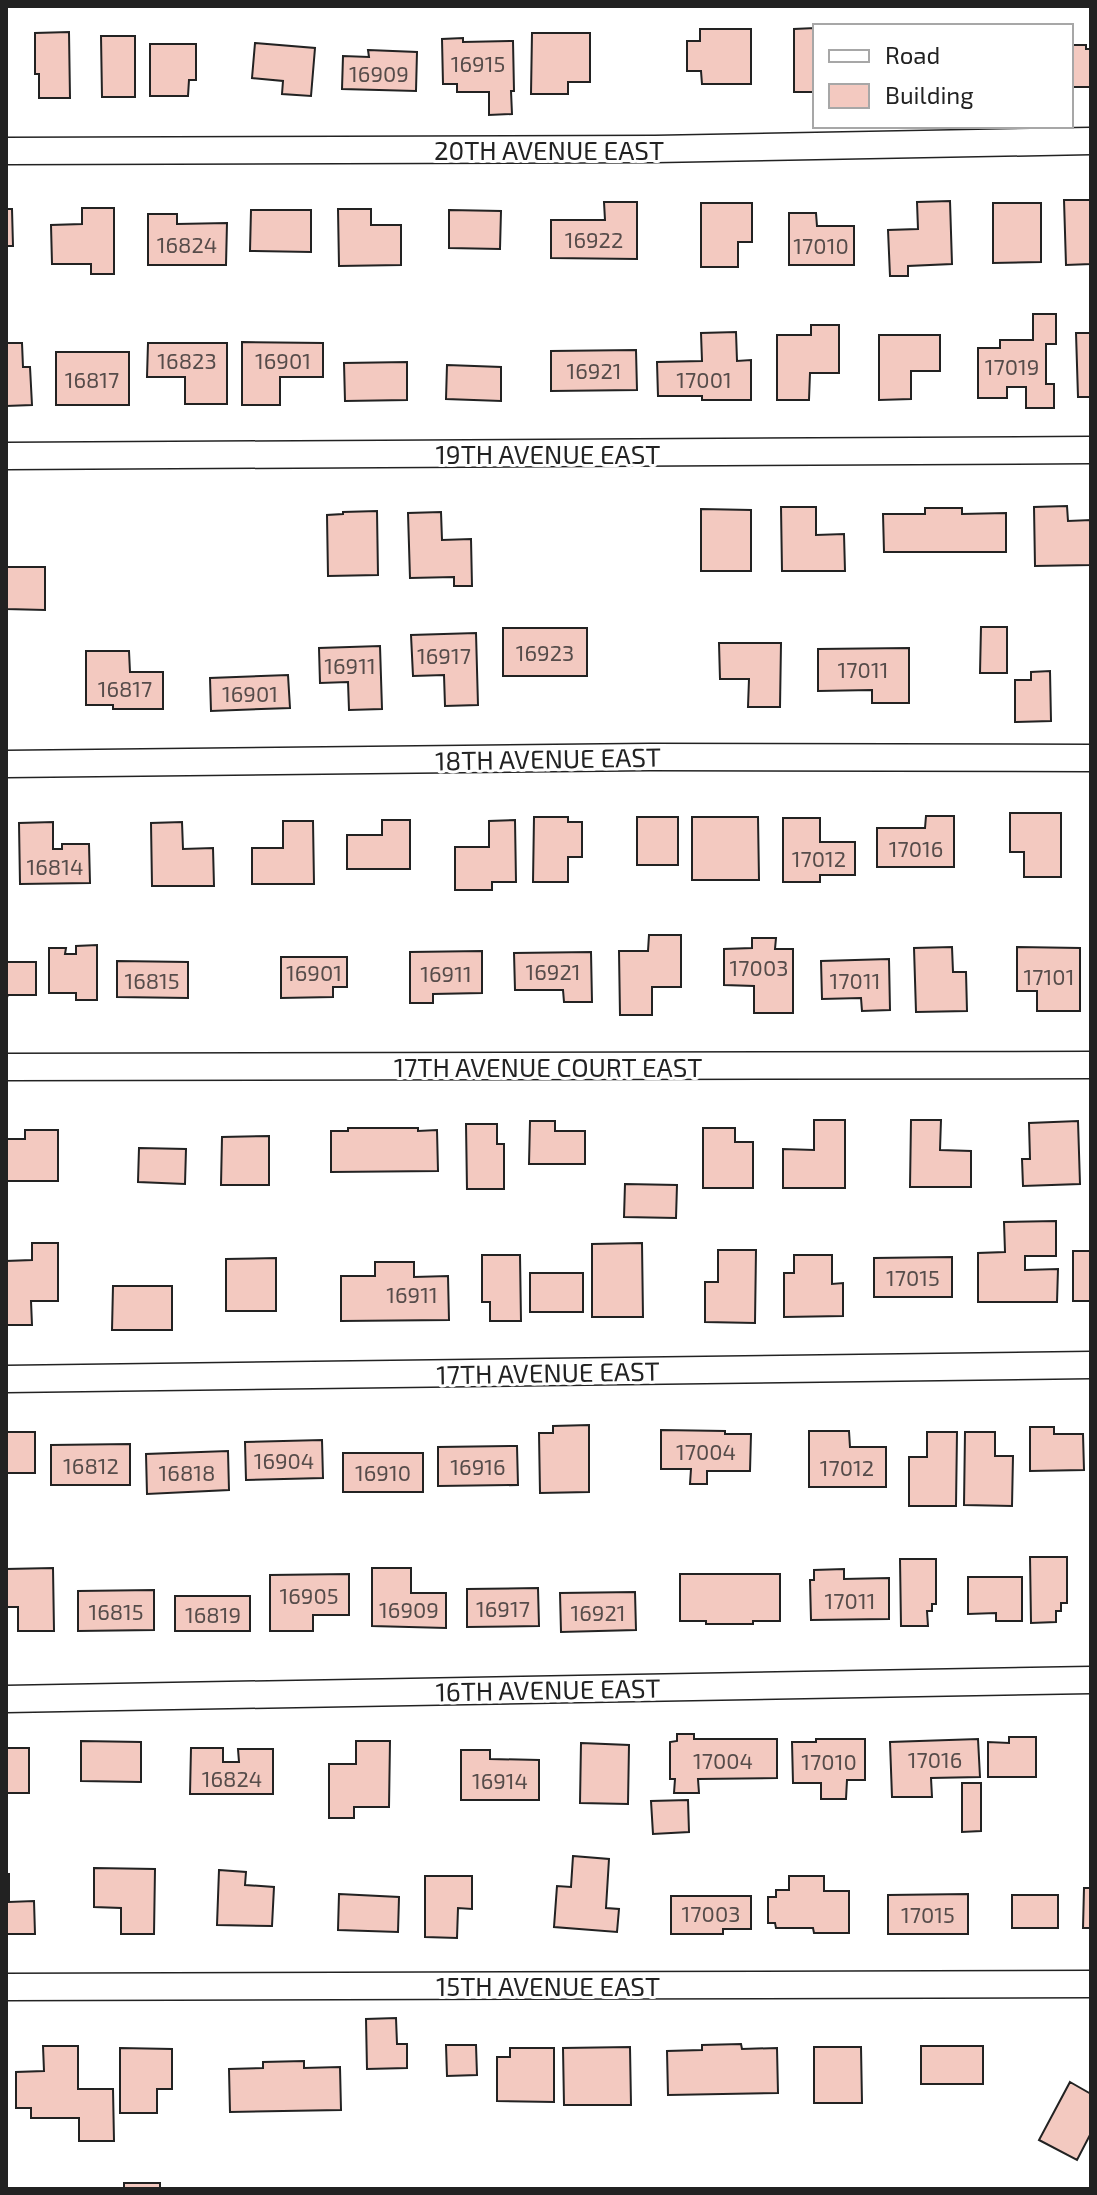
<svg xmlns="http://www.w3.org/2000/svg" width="1097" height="2195" font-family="'Exo 2',sans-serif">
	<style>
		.building { fill: #f3c9c0; stroke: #222; stroke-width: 2 }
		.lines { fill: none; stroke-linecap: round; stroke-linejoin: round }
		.street-casing { stroke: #222; stroke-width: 29 }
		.street { stroke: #fff; stroke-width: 26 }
		.labels { text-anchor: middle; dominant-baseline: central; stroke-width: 6; stroke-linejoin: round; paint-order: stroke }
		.number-label { font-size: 22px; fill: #564c4a }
		.street-label { font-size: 26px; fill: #222; stroke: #fff }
	</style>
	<rect width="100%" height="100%" fill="#fff"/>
	<!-- building -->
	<path class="building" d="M815,28v64h-21v-63z
		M700,29h51v55h-49l-1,-13h-14v-30h13z
		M69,32l1,66h-31v-24h-4v-41z
		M532,33h58v49h-22v12h-37z
		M101,36h34v61h-33z
		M463,38v4l50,-1 1,50h-3l1,23 -23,1v-23h-32v-8h-14l-1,-45z
		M255,43l60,5 -4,48 -29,-2 1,-13 -31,-3z
		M150,44h46v36h-7l-1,16h-38z
		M1071,45h15v4h5v38h-20z
		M368,50l49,2 -1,39 -74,-2 1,-33 26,1z
		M1064,200h27v64l-25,1z
		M950,201l2,63 -44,2v10h-18l-2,-46 30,-1 -1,-27z
		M604,202h33v57l-86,-1v-38h54z
		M701,203h51v39h-14v25h-37z
		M993,203h48v59l-48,1z
		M82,208h32v66h-23v-10h-39l-1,-39 31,-1z
		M6,209h6l1,37h-7z
		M338,209h33v16h30v40l-62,1z
		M251,210h60v42l-61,-1z
		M449,210l52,1 -1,38 -51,-1z
		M789,213h27l1,13h37v39h-65z
		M148,214h29v10l50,-1 -1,42h-78z
		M1033,314h23v30h-10v40h8v24h-28v-21h-19v11h-29v-50h22v-8h33z
		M811,325h28v48h-29l-1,27h-32v-65h34z
		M736,332l1,29 14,-1v40h-49v-4h-44l-1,-34 45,-1 -1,-28z
		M1076,333h15v64h-13z
		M879,335h61v36h-29v28l-32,1z
		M242,342l81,1v34h-43v28h-38z
		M6,343h16l1,24h7l2,38 -26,1z
		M148,343h79v61h-42v-27h-38z
		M636,350l1,40 -86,1v-40z
		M56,352h73v53h-73z
		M407,362v38l-62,1 -1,-38z
		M447,365l54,2v34l-55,-2z
		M1067,506l1,15 23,-1v45l-56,1 -1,-59z
		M781,507h35v28l28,-1 1,37h-63z
		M925,508h37v6l44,-1v39h-122l-1,-38h42z
		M701,509l50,1v61h-50z
		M377,511l1,64 -50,1 -1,-61 16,-1v-2z
		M441,512l1,28 29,-1 1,47h-18v-9l-44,1 -2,-65z
		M6,567h39v43l-39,-1z
		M981,627h26v46h-27z
		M503,628h84v48h-84z
		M476,633l2,72 -33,1 -1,-31 -31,1 -2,-41z
		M719,643h62l-1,64h-32l1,-28h-29z
		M380,646l2,63 -33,1 -1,-28 -28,1 -1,-35z
		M909,648v55h-37v-13l-54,1v-42z
		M86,651h43l1,21h33v37h-50v-4h-27z
		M1050,671l1,50 -36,1v-42h16v-8z
		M288,675l2,33 -79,3 -1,-33z
		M1010,813h51v64h-37v-25h-14z
		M926,816h28v51h-77v-39h48z
		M534,817h34v5h14v35h-14v25h-35z
		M637,817h41v48h-41z
		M692,817h66l1,63h-67z
		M783,818h37v24h35v33h-35v7h-37z
		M382,820h28v49h-63v-34h35z
		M515,820l1,62h-24v8h-37v-43h34v-26z
		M283,821h30l1,63h-62v-36h31z
		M53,822v27h9v-5h27l1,39 -70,1 -1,-61z
		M182,822l1,27 30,-1 1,38h-62l-1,-63z
		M649,935h32v52h-29v28h-32l-1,-64h29z
		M752,938h24l-1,11h18v64h-39v-27l-30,-1v-36l28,-1z
		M97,945v55h-21v-7h-27v-45h17l-1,6h11v-8z
		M952,947l1,25h13l1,39 -51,1 -2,-64z
		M1017,947l63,1v63h-43v-20h-20z
		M482,951v42l-49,1v9h-23v-51z
		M591,952l1,50h-28l-1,-12h-48l-1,-37z
		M281,957h66v30h-14v10l-52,1z
		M889,959l1,51 -28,1 -1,-13 -39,1 -1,-38z
		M117,961l71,1v36l-71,-1z
		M6,962h30v33h-28l-2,5z
		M814,1120h31v68h-62v-39l31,1z
		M911,1120h30l-1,30 31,1v36h-61z
		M530,1121h25v10h30v33h-56z
		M1078,1121l2,63 -57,2 -1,-27h8l-1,-36z
		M466,1124h31v20h7v45h-37z
		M348,1128h70v3l19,-1 1,41 -107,1v-41h17z
		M703,1128h32v14h18v46h-50z
		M25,1130h33v51h-52v-42h19z
		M269,1136v49h-48l1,-48z
		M139,1148l47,1 -1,35 -47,-2z
		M625,1184l52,1 -1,33 -52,-1z
		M1056,1221v35h-31v14l33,-1 -1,33h-79v-49l27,-1 -1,-30z
		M32,1243h26v58h-27l1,24h-26v-64l26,-1z
		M642,1243l1,74h-51v-73z
		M718,1250h38l-1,73 -50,-1v-40h13z
		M1073,1251h18v50h-18z
		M482,1255h38l1,66h-31v-19h-8z
		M794,1255h38v29l11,-1v33l-59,1v-44h10z
		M952,1257v40h-78v-39z
		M276,1258v53h-50v-52z
		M375,1262h39v15l34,-1 1,44 -108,1v-45h34z
		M530,1273h53v39h-53z
		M113,1286h59v44h-60z
		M589,1425v67l-49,1 -1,-60h14v-7z
		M1030,1427h24v7h29l1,36 -54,1z
		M661,1430l64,1v3h26l-1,37h-43v13h-17l1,-15h-30z
		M809,1431h40l1,16h36v40h-77z
		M6,1432h29v41h-29z
		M927,1432h30l-1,74h-47v-49h18z
		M965,1432h30v24h18l-1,50 -48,-1z
		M322,1440l1,38 -77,2 -1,-38z
		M130,1444v41h-79v-40z
		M517,1446l1,39 -80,1v-39z
		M228,1451l1,39 -82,4 -1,-40z
		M343,1453h80v39h-80z
		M1030,1557h37v46h-6v8h-5v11l-25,1z
		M900,1559h36v45h-4v7h-5l1,15h-27z
		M53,1568l1,63h-36v-24h-12v-38z
		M372,1568h39v25h35v35l-74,-2z
		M844,1569v10l45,-1v41l-78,1 -1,-40h4v-10z
		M349,1574v41h-36v16h-43v-56z
		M680,1574h100v47h-27v3h-47v-3h-26z
		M968,1577h54v44h-26v-8l-28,1z
		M538,1588l1,38 -72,1v-38z
		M154,1590v40l-76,1v-40z
		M635,1592l1,38 -75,2 -1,-39z
		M175,1596h75v35h-75z
		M677,1734h17v5h83v39l-79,1 1,14h-25l1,-14h-5v-37l7,-1z
		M1009,1737h27v40h-48v-35l21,1z
		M816,1739h49v41h-18l-1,19h-25v-16h-28l-1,-41h24z
		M978,1739l2,38 -49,1 1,19h-40l-2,-55z
		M81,1741l60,1v40l-60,-1z
		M356,1741h34l-1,66h-35v11h-25v-54h27z
		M581,1743l48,2 -1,59 -48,-1z
		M6,1748h23v45h-23z
		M191,1748h32v14h16l-1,-13h35v45h-83z
		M461,1750h29v9l49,1v40h-78z
		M962,1783h19v48l-19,1z
		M688,1800l1,32 -36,2 -2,-33z
		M573,1856l36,3 -3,49 13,1 -2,23 -63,-5 3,-41 14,1z
		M94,1868l61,1 -1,65h-33v-26l-27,-1z
		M219,1870l27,2 -1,13 29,2 -2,39 -55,-1z
		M6,1874h3v28l25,-1 1,33h-29z
		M425,1876h47v33l-14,-1 -1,30 -32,-1z
		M789,1876h35v15h25v42h-35l-1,-5h-37l-1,-5h-7v-26h8v-7h13z
		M1084,1888h7v40h-8z
		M339,1894l60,3 -1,35 -60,-2z
		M968,1894v40h-80v-39z
		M1012,1895h46v33h-46z
		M671,1896h80v33h-28v5h-52z
		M396,2018l1,26h10v24l-40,1 -1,-50z
		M741,2044l1,5 35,-1 1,45 -110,2 -1,-44 35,-1v-5z
		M446,2045h30l1,30 -30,1z
		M43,2046h35v43h35l1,52h-35v-23h-48v-10h-15v-36l28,-1z
		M921,2046h62v38h-62z
		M630,2047l1,58h-67l-1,-57z
		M814,2047h47l1,56h-48z
		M120,2048l52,1v40h-15v24h-37z
		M510,2048h44v54l-57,-1v-44h13z
		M304,2061v7l36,-1 1,43 -111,2 -1,-43 34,-1v-6z
		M1070,2082l21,12v39l-14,27 -38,-20z
		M124,2183h36v6h-36z"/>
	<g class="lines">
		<defs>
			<path id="street" d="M6,151l649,-2 436,-8
				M6,456l1085,-6
				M6,764l644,-7 441,1
				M6,1067l1085,-2
				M6,1379l1085,-14
				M6,1699l1085,-19
				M6,1987l1085,-3"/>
		</defs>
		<!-- street casing -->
		<use href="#street" class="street-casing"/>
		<!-- street -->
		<use href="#street" class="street"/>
	</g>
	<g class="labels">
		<!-- number labels -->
		<g class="number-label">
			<text x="478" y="63">16915</text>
			<text x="379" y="73">16909</text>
			<text x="594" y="239">16922</text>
			<text x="187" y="244">16824</text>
			<text x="821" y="245">17010</text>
			<text x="187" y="360">16823</text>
			<text x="283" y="360">16901</text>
			<text x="1012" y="366">17019</text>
			<text x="594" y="370">16921</text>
			<text x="92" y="379">16817</text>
			<text x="704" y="379">17001</text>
			<text x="545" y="652">16923</text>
			<text x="444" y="655">16917</text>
			<text x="350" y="665">16911</text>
			<text x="863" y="669">17011</text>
			<text x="125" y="688">16817</text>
			<text x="250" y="693">16901</text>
			<text x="916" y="848">17016</text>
			<text x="819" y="858">17012</text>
			<text x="55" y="866">16814</text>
			<text x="759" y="967">17003</text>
			<text x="553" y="971">16921</text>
			<text x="314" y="972">16901</text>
			<text x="446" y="973">16911</text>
			<text x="1049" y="976">17101</text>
			<text x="152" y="980">16815</text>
			<text x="855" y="980">17011</text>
			<text x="913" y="1277">17015</text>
			<text x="412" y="1294">16911</text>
			<text x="706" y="1451">17004</text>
			<text x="284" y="1460">16904</text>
			<text x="91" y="1465">16812</text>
			<text x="478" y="1466">16916</text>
			<text x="847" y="1467">17012</text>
			<text x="187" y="1472">16818</text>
			<text x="383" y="1472">16910</text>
			<text x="309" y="1595">16905</text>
			<text x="850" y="1600">17011</text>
			<text x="503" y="1608">16917</text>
			<text x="409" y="1609">16909</text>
			<text x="116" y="1611">16815</text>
			<text x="598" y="1612">16921</text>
			<text x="213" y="1614">16819</text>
			<text x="935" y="1759">17016</text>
			<text x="723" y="1760">17004</text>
			<text x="829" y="1761">17010</text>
			<text x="232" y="1778">16824</text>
			<text x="500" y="1780">16914</text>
			<text x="711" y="1913">17003</text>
			<text x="928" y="1914">17015</text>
		</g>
		<!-- street labels -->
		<g class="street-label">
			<text x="549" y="149">20TH AVENUE EAST</text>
			<text x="548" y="453">19TH AVENUE EAST</text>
			<text transform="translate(548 758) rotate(-1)">18TH AVENUE EAST</text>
			<text x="548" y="1066">17TH AVENUE COURT EAST</text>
			<text transform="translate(548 1372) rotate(-1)">17TH AVENUE EAST</text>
			<text transform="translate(548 1689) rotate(-1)">16TH AVENUE EAST</text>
			<text x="548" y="1985">15TH AVENUE EAST</text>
		</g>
	</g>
	<!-- border -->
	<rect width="1097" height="2195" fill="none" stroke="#222222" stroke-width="16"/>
	<!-- legend -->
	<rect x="813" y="24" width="260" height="104" fill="#ffffff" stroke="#a7a7a7" stroke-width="2"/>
	<rect x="829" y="50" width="40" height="12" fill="#ffffff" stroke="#a7a7a7" stroke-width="2"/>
	<text x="885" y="64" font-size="24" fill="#222222">Road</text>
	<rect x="829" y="84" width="40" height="24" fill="#f3c9c0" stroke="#a7a7a7" stroke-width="2"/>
	<text x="885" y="104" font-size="24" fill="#222222">Building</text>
</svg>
